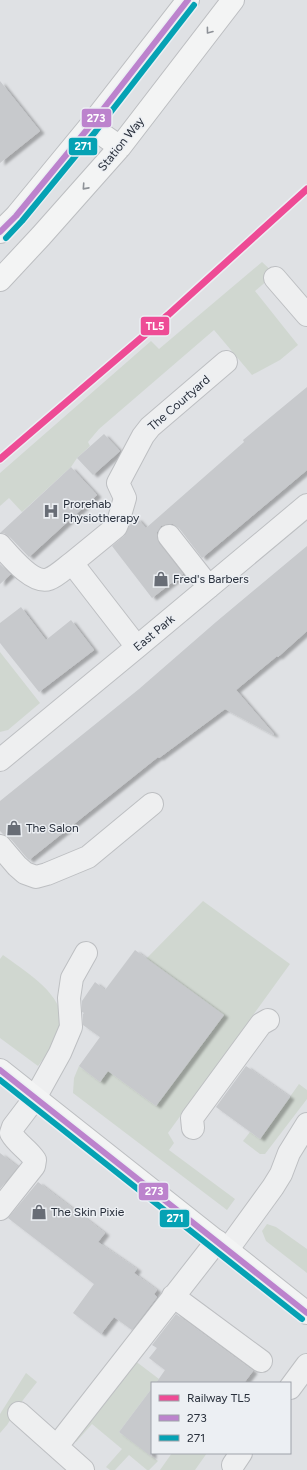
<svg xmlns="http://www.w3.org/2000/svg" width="307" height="1470" font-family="Figtree,sans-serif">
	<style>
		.green { fill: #d0d7d0 }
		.building { fill: #c7c9cc; filter: url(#shadow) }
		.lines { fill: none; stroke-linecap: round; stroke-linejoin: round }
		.minor-casing { stroke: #bdbfc2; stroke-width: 24 }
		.major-casing { stroke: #bcbec1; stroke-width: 24 }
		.minor { stroke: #eeeff0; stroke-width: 22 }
		.major { stroke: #f3f4f4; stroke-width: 22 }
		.bus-1-casing { stroke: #eceff3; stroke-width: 9 }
		.bus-2-casing { stroke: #eceff3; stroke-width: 9 }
		.bus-1 { stroke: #bc83cd; stroke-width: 6 }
		.bus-2 { stroke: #05a2b4; stroke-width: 6 }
		.rail-1-casing { stroke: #eceff3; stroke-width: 10 }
		.rail-1 { stroke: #ee4b95; stroke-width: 7 }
		.oneway { stroke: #8e9298 }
		.labels { text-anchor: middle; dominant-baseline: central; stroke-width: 3; stroke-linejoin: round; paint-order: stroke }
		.street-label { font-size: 12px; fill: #282f3b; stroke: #eceff3 }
		.poi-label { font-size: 12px; fill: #282f3b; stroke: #eceff3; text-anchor: start }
		.line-badge { stroke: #eceff3; stroke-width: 1.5 }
		.badge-label { font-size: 11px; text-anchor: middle; font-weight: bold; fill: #fff }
	</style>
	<defs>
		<filter id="shadow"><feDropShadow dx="4.5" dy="2.5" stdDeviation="1" flood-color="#0004"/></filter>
	</defs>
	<rect width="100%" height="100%" fill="#dfe1e4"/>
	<!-- green -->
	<path class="green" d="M262,262l13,12 -20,17 43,54 -18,15 -28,15 -38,-45 -115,99 -11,13 2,4 -13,12 -6,9 -49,45 -13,-14 -9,8v-33l151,-132 8,8z
		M0,652l40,51 -32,27 -8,2z
		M203,901l87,63 -122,169 6,10 -5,7 66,49 -8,11 -154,-117 1,-15 5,-12 21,16 8,-11 48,35 67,-91 -77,-56z
		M3,955c24,18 71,44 56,81 -4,10 -15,22 -21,30l-38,-28v-79z
		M299,1084l8,6v9l-42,55h-5l-17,-13 7,-9 10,7z
		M267,1224l9,3 31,22v24l-41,-32 -4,-10z
		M134,1360l25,19 -3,4h-4v5l-33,44 39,29 -9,9h-2l-18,-15 -14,15h-5l-4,-3 16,-18 -30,-25 -16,18 -3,-2z
		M26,1373l11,9 -14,18 -16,25 -7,8v-19z
		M172,1453h35l-12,17h-35z"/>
	<!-- building -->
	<path class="building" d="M0,81l40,50 -40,32z
		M307,387v83l-105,88 -23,-30 -6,-4h-5l-7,2 -4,6v5l2,6 24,31 -31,24 -40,-52 12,-10 7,-13 6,-5 9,10 98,-86 -1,-2z
		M104,434l16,17 -27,24 -16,-17z
		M71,467l26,28 -68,62 -20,-21 -5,-3h-4z
		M307,546v85l-29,26 -1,-1 -41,34 38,44 -1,1 -48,-26 -66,49 -1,-1 -129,103 -3,-3 -16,-19 -7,-4 -3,-3v-30l139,-112 77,-67z
		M0,564l11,10 -11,10z
		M21,607l25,33 25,-20 23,30 -55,42 -39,-49v-20z
		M135,950l89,65 -68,91 -48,-35 -8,11 -21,-16 21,-29 -17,-12v-11l1,-1 -2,-1v-11l13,-19 10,8z
		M246,1066l44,31 -30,42 -44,-32z
		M0,1153l18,14 -18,22z
		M38,1182l67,51 -7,9 39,27 -3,4 23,17 -3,4 3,3 -25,33 -18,-13 -13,17 -28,-21 21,-29 -86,-66z
		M176,1314l77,57 -9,12h-88l9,-13 -16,-12 8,-10 -5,-3z
		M152,1388v69l-33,-25z"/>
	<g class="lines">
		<defs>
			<path id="minor" d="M275,278l32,37
				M169,536l40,51
				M0,545c9,10 33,40 49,34 8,-3 16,-11 23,-16l65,84
				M72,563l44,-36 2,-5 7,-24 -7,-15 25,-47 7,-9 76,-65
				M0,760l137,-113 170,-142
				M0,846l17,20 8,7 11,4 11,-3 41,-17 64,-53
				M193,1128l-1,-10 69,-94 7,-4
				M0,1209l34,-43 1,-6c-7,-11 -18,-16 -24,-27l2,-6 22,-29 25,-45 11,-26 -2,-29 3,-20 14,-25
				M228,1249l45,-62 8,-13 8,-21 18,-29
				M173,1296l88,65
				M290,1388l17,-23
				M19,1413l64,57
				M57,1446l160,-205
				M233,1465l8,-12"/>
			<path id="major" d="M90,126l30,21
				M0,232l16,-16 74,-90 98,-126
				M0,280l41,-44 79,-89 113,-147
				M0,1070l307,243"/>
		</defs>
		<!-- minor casing -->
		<use href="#minor" class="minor-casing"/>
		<!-- major casing -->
		<use href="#major" class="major-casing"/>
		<!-- minor -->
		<use href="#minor" class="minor"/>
		<!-- major -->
		<use href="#major" class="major"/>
		<defs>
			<path id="bus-1" d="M0,232l16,-16 74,-90 98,-126
				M0,1070l307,243"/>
			<path id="bus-2" d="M6,238l16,-17 74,-90 98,-126
				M0,1080l302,239"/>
		</defs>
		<!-- bus-1 casing -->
		<use href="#bus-1" class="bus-1-casing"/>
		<!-- bus-2 casing -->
		<use href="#bus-2" class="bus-2-casing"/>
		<!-- bus-1 -->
		<use href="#bus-1" class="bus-1"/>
		<!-- bus-2 -->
		<use href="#bus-2" class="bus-2"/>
		<defs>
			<path id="rail-1" d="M0,459l168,-144 139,-126"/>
		</defs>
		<!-- rail-1 casing -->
		<use href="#rail-1" class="rail-1-casing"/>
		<!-- rail-1 -->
		<use href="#rail-1" class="rail-1"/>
	</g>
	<!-- one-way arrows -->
	<defs><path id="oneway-chevron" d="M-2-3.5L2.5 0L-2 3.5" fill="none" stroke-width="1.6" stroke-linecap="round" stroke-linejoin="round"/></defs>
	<g class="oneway">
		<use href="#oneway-chevron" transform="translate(209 31) rotate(127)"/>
		<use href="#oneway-chevron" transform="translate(85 187) rotate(132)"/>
	</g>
	<!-- icons -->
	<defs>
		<symbol id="hospital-bare" viewBox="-9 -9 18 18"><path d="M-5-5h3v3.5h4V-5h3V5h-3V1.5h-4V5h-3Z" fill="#686d76" stroke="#eceff3" stroke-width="2.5" paint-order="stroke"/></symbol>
		<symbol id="shop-bare" viewBox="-9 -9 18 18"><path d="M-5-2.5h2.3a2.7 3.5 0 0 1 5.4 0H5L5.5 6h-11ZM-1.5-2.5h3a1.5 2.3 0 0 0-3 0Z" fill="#686d76" stroke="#eceff3" stroke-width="2.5" paint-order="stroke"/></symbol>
	</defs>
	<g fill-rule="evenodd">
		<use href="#hospital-bare" x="40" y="500" width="22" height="22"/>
		<use href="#shop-bare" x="150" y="568" width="22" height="22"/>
		<use href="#shop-bare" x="3" y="817" width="22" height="22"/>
		<use href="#shop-bare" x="28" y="1201" width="22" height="22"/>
	</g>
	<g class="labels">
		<!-- street labels -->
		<g class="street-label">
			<text transform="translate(121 144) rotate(-51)">Station Way</text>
			<text transform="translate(179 403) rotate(-41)">The Courtyard</text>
			<text transform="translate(154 633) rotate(-40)">East Park</text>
		</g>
		<!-- poi labels -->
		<g class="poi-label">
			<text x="63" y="504">Prorehab<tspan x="63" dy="14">Physiotherapy</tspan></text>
			<text x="173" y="579">Fred's Barbers</text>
			<text x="26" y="828">The Salon</text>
			<text x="51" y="1212">The Skin Pixie</text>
		</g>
	</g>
	<g class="line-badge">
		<rect x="81" y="108" width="31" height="20" rx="4" fill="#bc83cd"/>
		<rect x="68" y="137" width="30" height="19" rx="4" fill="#05a2b4"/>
		<rect x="140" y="316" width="30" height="20" rx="4" fill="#ee4b95"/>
		<rect x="138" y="1182" width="31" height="19" rx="4" fill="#bc83cd"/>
		<rect x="159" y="1209" width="31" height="19" rx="4" fill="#05a2b4"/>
	</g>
	<g class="badge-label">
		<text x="96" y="122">273</text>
		<text x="83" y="150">271</text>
		<text x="155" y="330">TL5</text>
		<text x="154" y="1195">273</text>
		<text x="175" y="1222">271</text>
	</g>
	<!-- legend -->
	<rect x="151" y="1382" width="140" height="72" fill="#eceff3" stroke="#9ea2a9"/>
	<rect x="159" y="1395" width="20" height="6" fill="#ee4b95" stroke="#9ea2a9"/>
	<text x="187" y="1402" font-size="12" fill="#282f3b">Railway TL5</text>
	<rect x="159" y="1415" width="20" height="6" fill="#bc83cd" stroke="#9ea2a9"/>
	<text x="187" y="1422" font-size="12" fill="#282f3b">273</text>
	<rect x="159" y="1435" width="20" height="6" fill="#05a2b4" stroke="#9ea2a9"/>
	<text x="187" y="1442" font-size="12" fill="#282f3b">271</text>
</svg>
